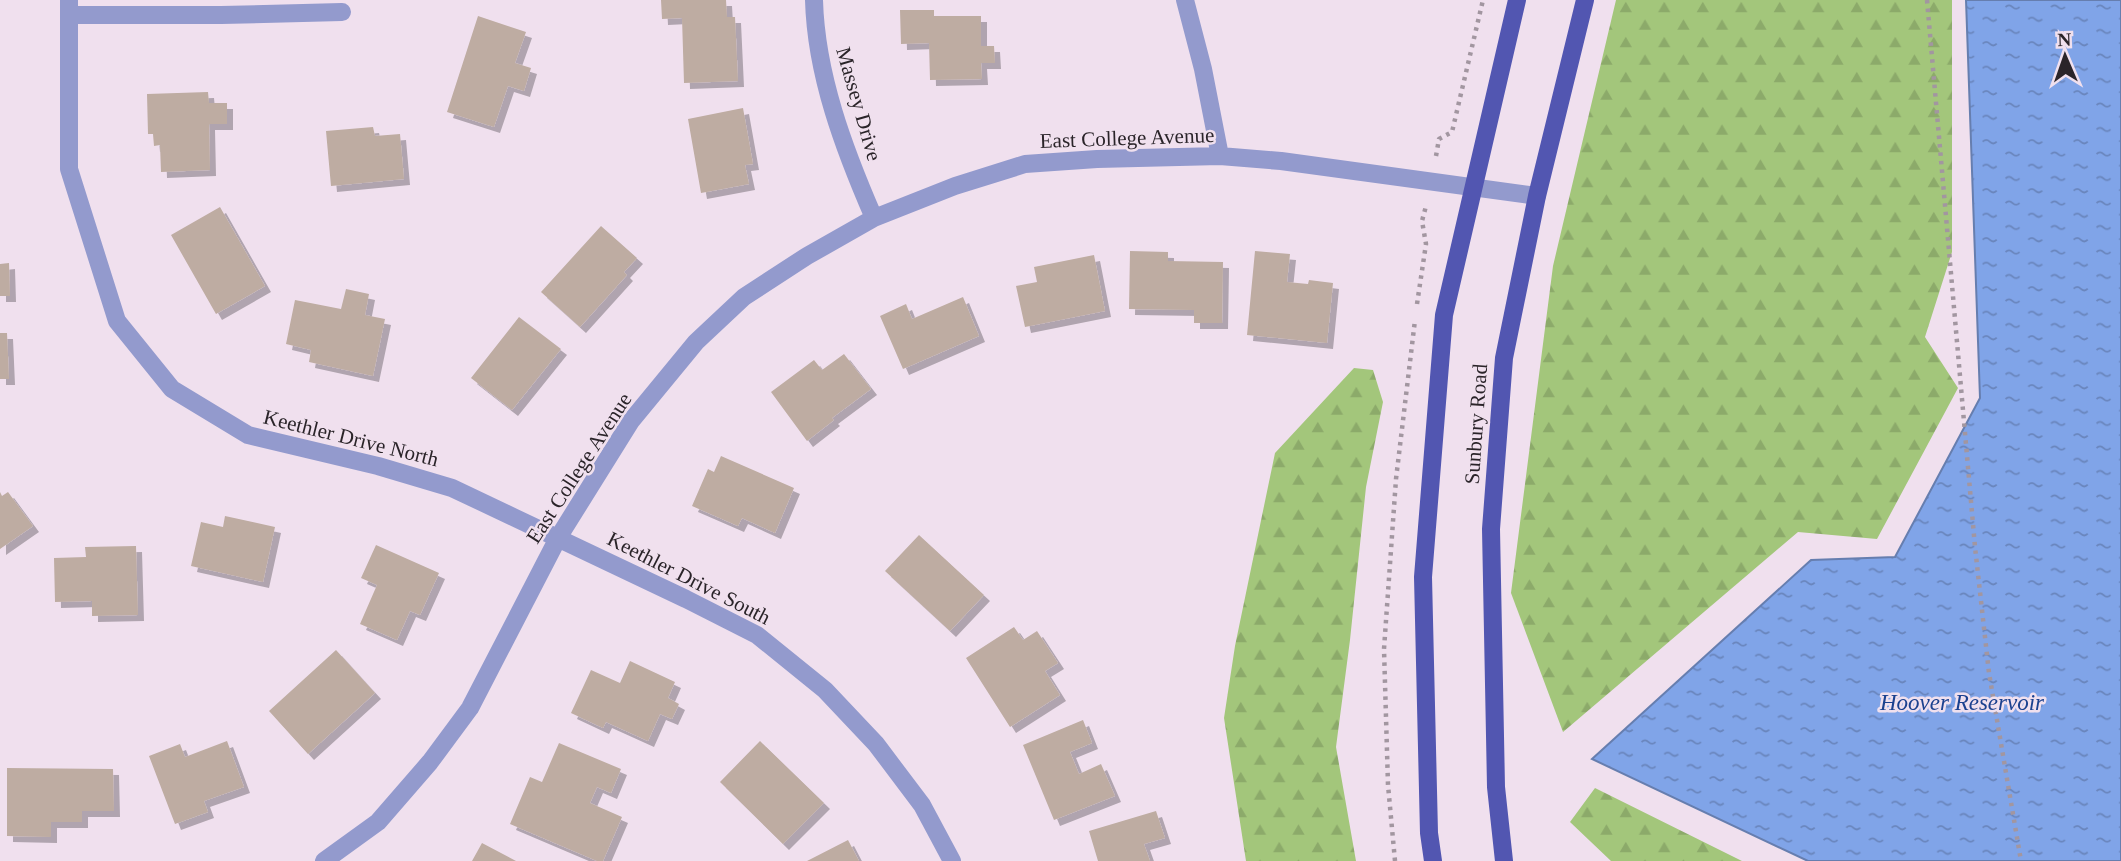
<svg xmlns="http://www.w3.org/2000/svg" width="2121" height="861" font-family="Georgia,serif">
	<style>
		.forest { fill: url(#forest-firs) }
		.water { fill: url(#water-ripples); stroke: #667eaf; stroke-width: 2 }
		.building { fill: #beaca2; filter: url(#shadow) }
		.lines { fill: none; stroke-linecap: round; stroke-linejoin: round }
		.path { stroke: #a296a0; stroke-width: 4.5; stroke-dasharray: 3.5 5; stroke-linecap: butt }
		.minor { stroke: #939acd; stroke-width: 18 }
		.primary { stroke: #5256b1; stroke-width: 18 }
		.labels { text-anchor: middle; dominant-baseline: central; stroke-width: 5; stroke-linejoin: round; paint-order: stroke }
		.street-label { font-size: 21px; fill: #2a2429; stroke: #f0e0ee }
		.water-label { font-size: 23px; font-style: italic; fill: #1b418f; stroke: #f0e0ee }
	</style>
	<defs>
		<pattern id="forest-firs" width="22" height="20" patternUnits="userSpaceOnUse" patternTransform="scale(1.75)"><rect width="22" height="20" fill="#a3c67b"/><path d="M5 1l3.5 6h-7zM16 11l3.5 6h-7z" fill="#8caa6a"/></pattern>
		<pattern id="water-ripples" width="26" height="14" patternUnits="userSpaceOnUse" patternTransform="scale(1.75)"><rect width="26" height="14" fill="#80a4e8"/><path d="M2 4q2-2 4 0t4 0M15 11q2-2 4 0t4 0" fill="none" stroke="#6985bc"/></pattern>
		<filter id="shadow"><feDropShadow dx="6" dy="6" stdDeviation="0" flood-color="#0004"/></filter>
	</defs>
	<rect width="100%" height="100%" fill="#f0e0ee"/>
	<!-- forest -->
	<path class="forest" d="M1616,0h336v252l-27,85 33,51 -81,151 -79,-7 -235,200 -52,-139 42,-327z
		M1354,368l19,2 10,32 -17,85 -16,153 -14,107 20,114h-110l-22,-143 11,-72 40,-193z
		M1595,788l147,73h-131l-41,-39z"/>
	<!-- water -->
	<path class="water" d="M1966,0h155v861h-313l-216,-102 219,-199 84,-3 85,-159z"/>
	<!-- building -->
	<path class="building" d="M661,0h65l1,17h8l3,64 -54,2 -2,-65 -20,1z
		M900,10h34v6h47v30h13l1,17h-14l1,16 -52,1 -1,-37 -28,1z
		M478,16l48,16 -11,31 16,5 -7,23 -16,-5 -14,41 -47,-15z
		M208,92l1,11h18v21h-18l1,46 -49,2 -1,-27 -6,1 -1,-12h-5l-1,-40z
		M743,108l10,56 -8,1 4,19 -48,9 -13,-74z
		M373,127l2,9 25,-2 4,45 -73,7 -5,-55z
		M220,207l45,79 -49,28 -45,-79z
		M601,226l36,32 -13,14 3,3 -47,52 -39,-35z
		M1130,251l38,1v9l55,1 -1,61h-28v-13l-65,-1z
		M1255,251l35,3 -3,28 21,2 1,-4 24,3 -6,60 -80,-8z
		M1094,255l11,56 -80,16 -9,-41 21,-4 -3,-15z
		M9,263l1,33h-10v-32z
		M346,289l23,5 -4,21 20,4 -12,57 -64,-14 2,-12 -25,-6 9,-44 46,9z
		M963,297l16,39 -76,33 -23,-53 26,-12 6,15z
		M519,317l42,32 -49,61 -41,-32z
		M0,333h7l2,46h-9z
		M844,354l27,35 -39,29 2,2 -27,21 -36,-49 43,-32 8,10z
		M721,456l73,32 -19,45 -33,-15 -4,8 -46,-20 16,-37 6,3z
		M0,492l2,4 6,-4 25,34 -33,23z
		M225,516l50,11 -12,55 -72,-16 10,-44 22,5z
		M919,535l65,60 -34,36 -65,-60z
		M376,545l63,28 -19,42 -10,-4 -13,29 -37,-16 17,-39 -16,-7z
		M136,546l2,69 -46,1v-15l-37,1 -1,-44 32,-1 -1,-10z
		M1014,627l9,13 14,-9 21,32 -13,8 15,24 -50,32 -44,-69z
		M336,650l39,43 -67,61 -39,-43z
		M630,661l45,21 -7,16 11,6 -7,15 -12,-5 -12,27 -42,-19 -3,6 -32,-15 20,-43 29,13z
		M1083,720l9,23 -22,9 9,22 22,-10 14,32 -61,24 -31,-75z
		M227,741l17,46 -40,14 4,11 -33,12 -26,-68 31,-12 5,13z
		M760,741l64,62 -41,41 -63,-62z
		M559,743l62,26 -10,24 -14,-6 -7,16 32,14 -19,44h-6l-87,-37 20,-47 12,5z
		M7,768l106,1 1,42h-32v11h-31v15l-44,-1z
		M1156,811l9,27 -21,6 6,17h-52l-9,-30z
		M848,840l11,21h-52z
		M482,843l34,18h-44z"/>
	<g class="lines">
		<!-- path -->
		<path class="path" d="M1927,0l48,547 14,126 32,188
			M1436,156l3,-17 13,-7 31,-132
			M1417,304l9,-60 -4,-23 4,-15
			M1395,861l-7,-76 -4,-136 12,-170 19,-159"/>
		<!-- minor -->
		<path class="minor" d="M69,0v169l48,152 55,68 76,46 130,31 74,22 234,111 71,36 68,55 51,54 46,61 30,56
			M814,0c2,75 30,149 60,218
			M1185,0l18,69 17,87
			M69,15h152l121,-3
			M324,861l54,-39 52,-60 40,-54 88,-170 73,-117 65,-79 48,-45 63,-41 67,-38 81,-32 70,-22 72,-5 123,-3 61,5 256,35"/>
		<!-- primary -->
		<path class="primary" d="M1433,861l-4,-28 -6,-256 21,-262 73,-315
			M1504,861l-8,-74 -5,-258 13,-171 33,-162 48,-196"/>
	</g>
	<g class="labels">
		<!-- street labels -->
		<g class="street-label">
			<text transform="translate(859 104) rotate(74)">Massey Drive</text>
			<text transform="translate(1127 138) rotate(-2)">East College Avenue</text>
			<text transform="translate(1476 424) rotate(-86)">Sunbury Road</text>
			<text transform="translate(351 438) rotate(14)">Keethler Drive North</text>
			<text transform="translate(579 468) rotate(-57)">East College Avenue</text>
			<text transform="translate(689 578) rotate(27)">Keethler Drive South</text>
		</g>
		<!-- water labels -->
		<g class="water-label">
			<text x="1962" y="702">Hoover Reservoir</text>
		</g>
	</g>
	<!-- north arrow -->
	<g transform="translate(2065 56) rotate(358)" stroke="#f0e0ee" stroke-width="5" paint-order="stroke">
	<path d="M0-5L12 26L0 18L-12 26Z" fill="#2a2429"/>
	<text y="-10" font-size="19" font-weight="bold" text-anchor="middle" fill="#2a2429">N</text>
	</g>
</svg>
